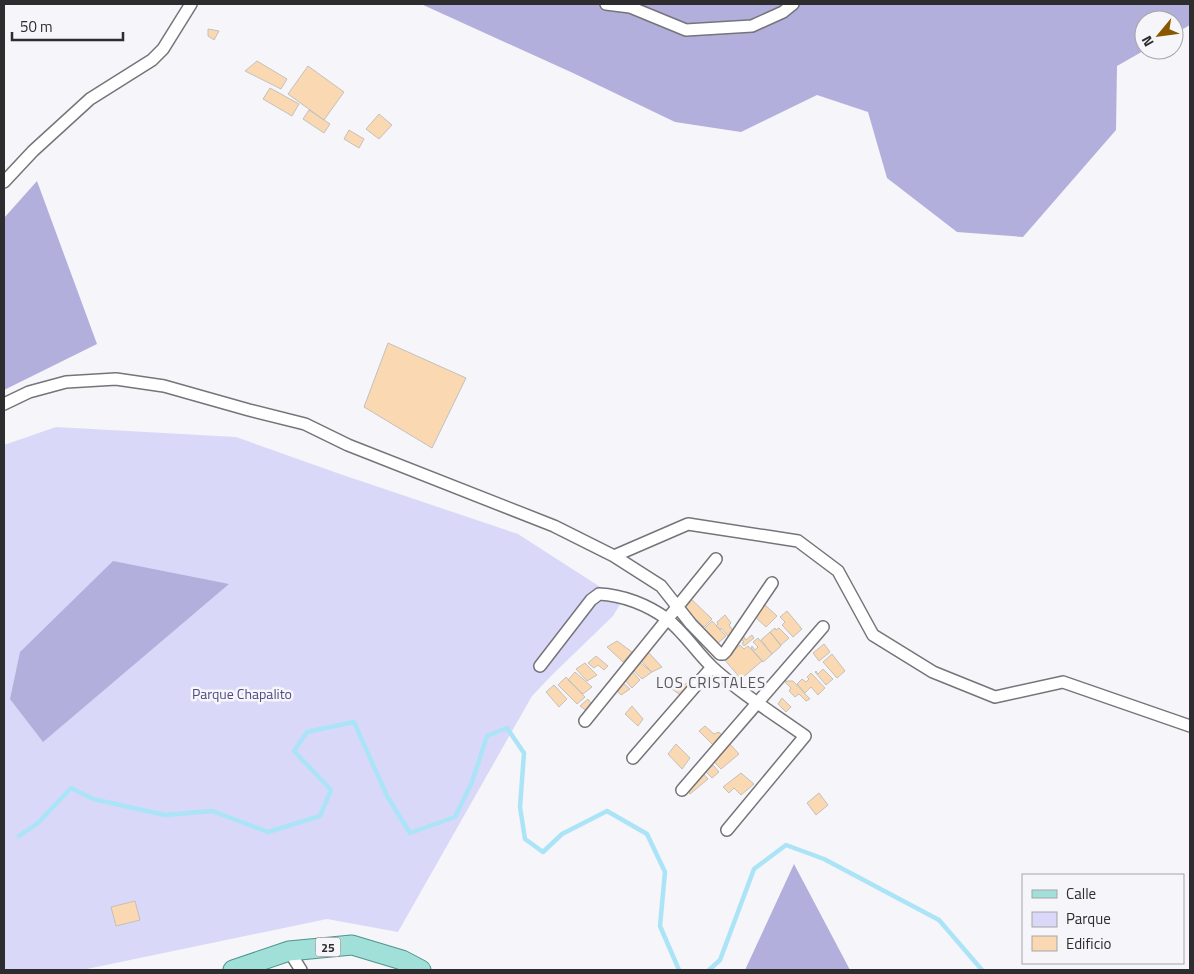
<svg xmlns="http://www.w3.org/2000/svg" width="1194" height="974" font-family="'Titillium Web',sans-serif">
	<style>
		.green { fill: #dad8f9 }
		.forest { fill: #b2afdc }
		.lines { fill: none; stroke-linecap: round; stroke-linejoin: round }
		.stream { stroke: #abe4f7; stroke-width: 4.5 }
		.building { fill: #fad8b1; stroke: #c4c0bc }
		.minor-casing { stroke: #757479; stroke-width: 14 }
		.primary-casing { stroke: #4f948c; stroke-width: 21 }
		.minor { stroke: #fff; stroke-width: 11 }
		.primary { stroke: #a1e0d8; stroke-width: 19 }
		.labels { text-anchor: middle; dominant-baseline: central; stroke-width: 5; stroke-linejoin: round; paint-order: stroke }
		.shield { fill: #f5f5fa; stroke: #69696c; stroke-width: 1 }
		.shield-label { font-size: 12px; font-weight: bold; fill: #2d2d2f }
		.park-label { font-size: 14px; fill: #524a84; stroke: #f5f5fa }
		.neighbourhood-label { font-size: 15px; letter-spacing: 1px; fill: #56565a; stroke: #f5f5fa }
	</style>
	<rect width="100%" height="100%" fill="#f5f5fa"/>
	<!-- green -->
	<path class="green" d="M56,427l180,10 104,37 178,60 104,67 -9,15 -61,59 -20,21 -134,236 -71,-13 -245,51h-78v-525z"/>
	<!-- forest -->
	<path class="forest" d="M421,4h769v21l-16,9v-14h-30l1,30 -28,16 -1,64 -93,107 -66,-5 -70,-54 -19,-66 -51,-17 -76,37 -66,-10 -102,-49z
		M37,181l60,163 -93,46v-172z
		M113,561l116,23 -186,158 -33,-43 10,-47z
		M794,864l56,106h-105z"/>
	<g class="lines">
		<!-- stream -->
		<path class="stream" d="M19,836l19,-13 33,-35 22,11 72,16 47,-4 56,21 52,-16 11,-26 -37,-39 13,-19 47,-10 33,74 23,37 45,-16 17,-35 15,-46 20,-8 17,25 -4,54 5,32 18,13 19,-18 45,-23 40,23 18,38 -5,54 19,44
			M709,970l11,-10 34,-91 32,-24 38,14 115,61 43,50"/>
	</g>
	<!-- building -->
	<path class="building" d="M208,29l11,2 -5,9 -6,-4z
		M257,61l30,18 -6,10 -36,-18z
		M308,66l36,26 -20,28 -36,-26z
		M270,88l29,16 -7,12 -29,-17z
		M309,110l21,14 -6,9 -21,-14z
		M379,114l13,11 -13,14 -13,-10z
		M349,130l15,9 -5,9 -15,-9z
		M388,343l78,35 -34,70 -68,-41z
		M688,596l24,23 -8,8 -24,-23z
		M764,604l13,12 -11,11 -13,-12z
		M787,611l15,18 -9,8 -11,-12 3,-3 -5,-5z
		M725,615l6,8 -2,2 5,7 -5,5 -8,-9 -1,2 -4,-4 2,-2 -1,-2z
		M712,621l14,15 -9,8 -13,-15z
		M775,628l1,2 3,-2 10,10 -8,7 -11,-13z
		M770,632l11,14 -9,8 -11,-14z
		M742,634l4,6 6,-5 2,3 -10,8 -2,-3 2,-1 -5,-6z
		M758,638l14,16 -9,8 -12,-14 1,-2 3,4 3,-3 -5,-5z
		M617,641l15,11 -9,10 -16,-15z
		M824,644l6,8 -11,9 -6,-8z
		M740,645l4,4 4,-3 14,15 -21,18 -17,-20z
		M648,652l14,15 -10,5 -13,-13z
		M832,654l13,17 -8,7 -14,-16z
		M596,656l12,10 -4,4 -6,-5 -4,3 -6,-5z
		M639,662l13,10 -10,7 -9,-9z
		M585,663l12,12 -10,6 -11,-12z
		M630,669l10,11 -8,8 -9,-10z
		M823,669l10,10 -7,6 -11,-13 1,-1 2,3z
		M575,672l17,15 -9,7 -15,-14z
		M811,673l14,15 -7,7 -7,-8 -6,6 -8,-9 5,-5 4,3 3,-3 -2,-2z
		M566,677l19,20 -8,7 -19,-19z
		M691,680l5,7 -13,10 -15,-11 5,-5 8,6z
		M621,681l9,8 -9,6 -6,-7z
		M784,681h9l17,18 -4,2 -7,-7 -4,3 -6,-6 2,-3z
		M554,685l13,14 -8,8 -13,-15z
		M782,698l9,9 -5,5 -8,-8z
		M588,699l5,7 -6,5 -7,-5z
		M632,706l11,13 -5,7 -13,-12z
		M705,726l9,8 5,-2 5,6 -10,8 -15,-15z
		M729,743l10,11 -18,15 -8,-8z
		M676,744l14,14 -8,11 -14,-15z
		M713,765l6,7 -7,6 -6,-6z
		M702,772l6,7 -18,15 -4,-5z
		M741,773l13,11 -13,11 -7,-7 -5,5 -6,-6z
		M819,793l9,12 -12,10 -9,-12z
		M135,901l5,19 -24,6 -5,-19z"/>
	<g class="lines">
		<defs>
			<path id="minor" d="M606,4l24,3 56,23 66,-4 31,-14 10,-8
				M4,182l29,-31 57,-52 62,-39 11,-11 28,-45
				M4,404l25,-12 37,-10 50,-3 48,7 85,24 56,14 43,21 206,81 60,30 74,-32 110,17 40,30 35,64 60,37 62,25 68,-15 127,44
				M614,556l47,30 30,38 29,30h3l3,-3 46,-68
				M540,666l51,-66 8,-6c24,1 49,11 68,25 17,13 29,33 45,48 28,26 62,47 93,69l-78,94
				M585,721l131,-162
				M633,758l79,-91
				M682,790l141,-163
				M289,951l12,19"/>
			<path id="primary" d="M233,970l56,-19 63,-6 50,15 19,10"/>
		</defs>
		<!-- minor casing -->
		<use href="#minor" class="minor-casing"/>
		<!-- primary casing -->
		<use href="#primary" class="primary-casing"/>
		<!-- minor -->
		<use href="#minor" class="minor"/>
		<!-- primary -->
		<use href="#primary" class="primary"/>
	</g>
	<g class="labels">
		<!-- shield labels -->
		<rect class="shield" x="315.5" y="937.5" width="25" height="19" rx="4"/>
		<g class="shield-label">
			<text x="328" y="947">25</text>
		</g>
		<!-- park labels -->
		<g class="park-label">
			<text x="242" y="693">Parque Chapalito</text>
		</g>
		<!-- neighbourhood labels -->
		<g class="neighbourhood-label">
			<text x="711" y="682">LOS CRISTALES</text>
		</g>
	</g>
	<!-- border -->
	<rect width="1194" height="974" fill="none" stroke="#2d2d2f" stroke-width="10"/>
	<!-- legend -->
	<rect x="1022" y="874" width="162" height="90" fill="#f5f5fa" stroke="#a5a5a9"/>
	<rect x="1032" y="890" width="25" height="8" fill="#a1e0d8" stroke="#a5a5a9"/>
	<text x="1066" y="899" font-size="15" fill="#2d2d2f">Calle</text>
	<rect x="1032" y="912" width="25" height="15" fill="#dad8f9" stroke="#a5a5a9"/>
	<text x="1066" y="924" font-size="15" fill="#2d2d2f">Parque</text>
	<rect x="1032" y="936" width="25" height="15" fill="#fad8b1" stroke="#a5a5a9"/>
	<text x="1066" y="949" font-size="15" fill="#2d2d2f">Edificio</text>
	<!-- north arrow -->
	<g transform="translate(1159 35) rotate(241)"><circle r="24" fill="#f5f5fa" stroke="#a5a5a9"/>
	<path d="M0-4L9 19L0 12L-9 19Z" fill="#885700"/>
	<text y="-8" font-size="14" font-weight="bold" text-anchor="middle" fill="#2d2d2f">N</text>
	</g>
	<!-- scale -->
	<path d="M12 32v8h111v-8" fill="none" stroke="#2d2d2f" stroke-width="2.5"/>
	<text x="20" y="32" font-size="15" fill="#2d2d2f" stroke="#f5f5fa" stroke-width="4" paint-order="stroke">50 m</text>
</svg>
